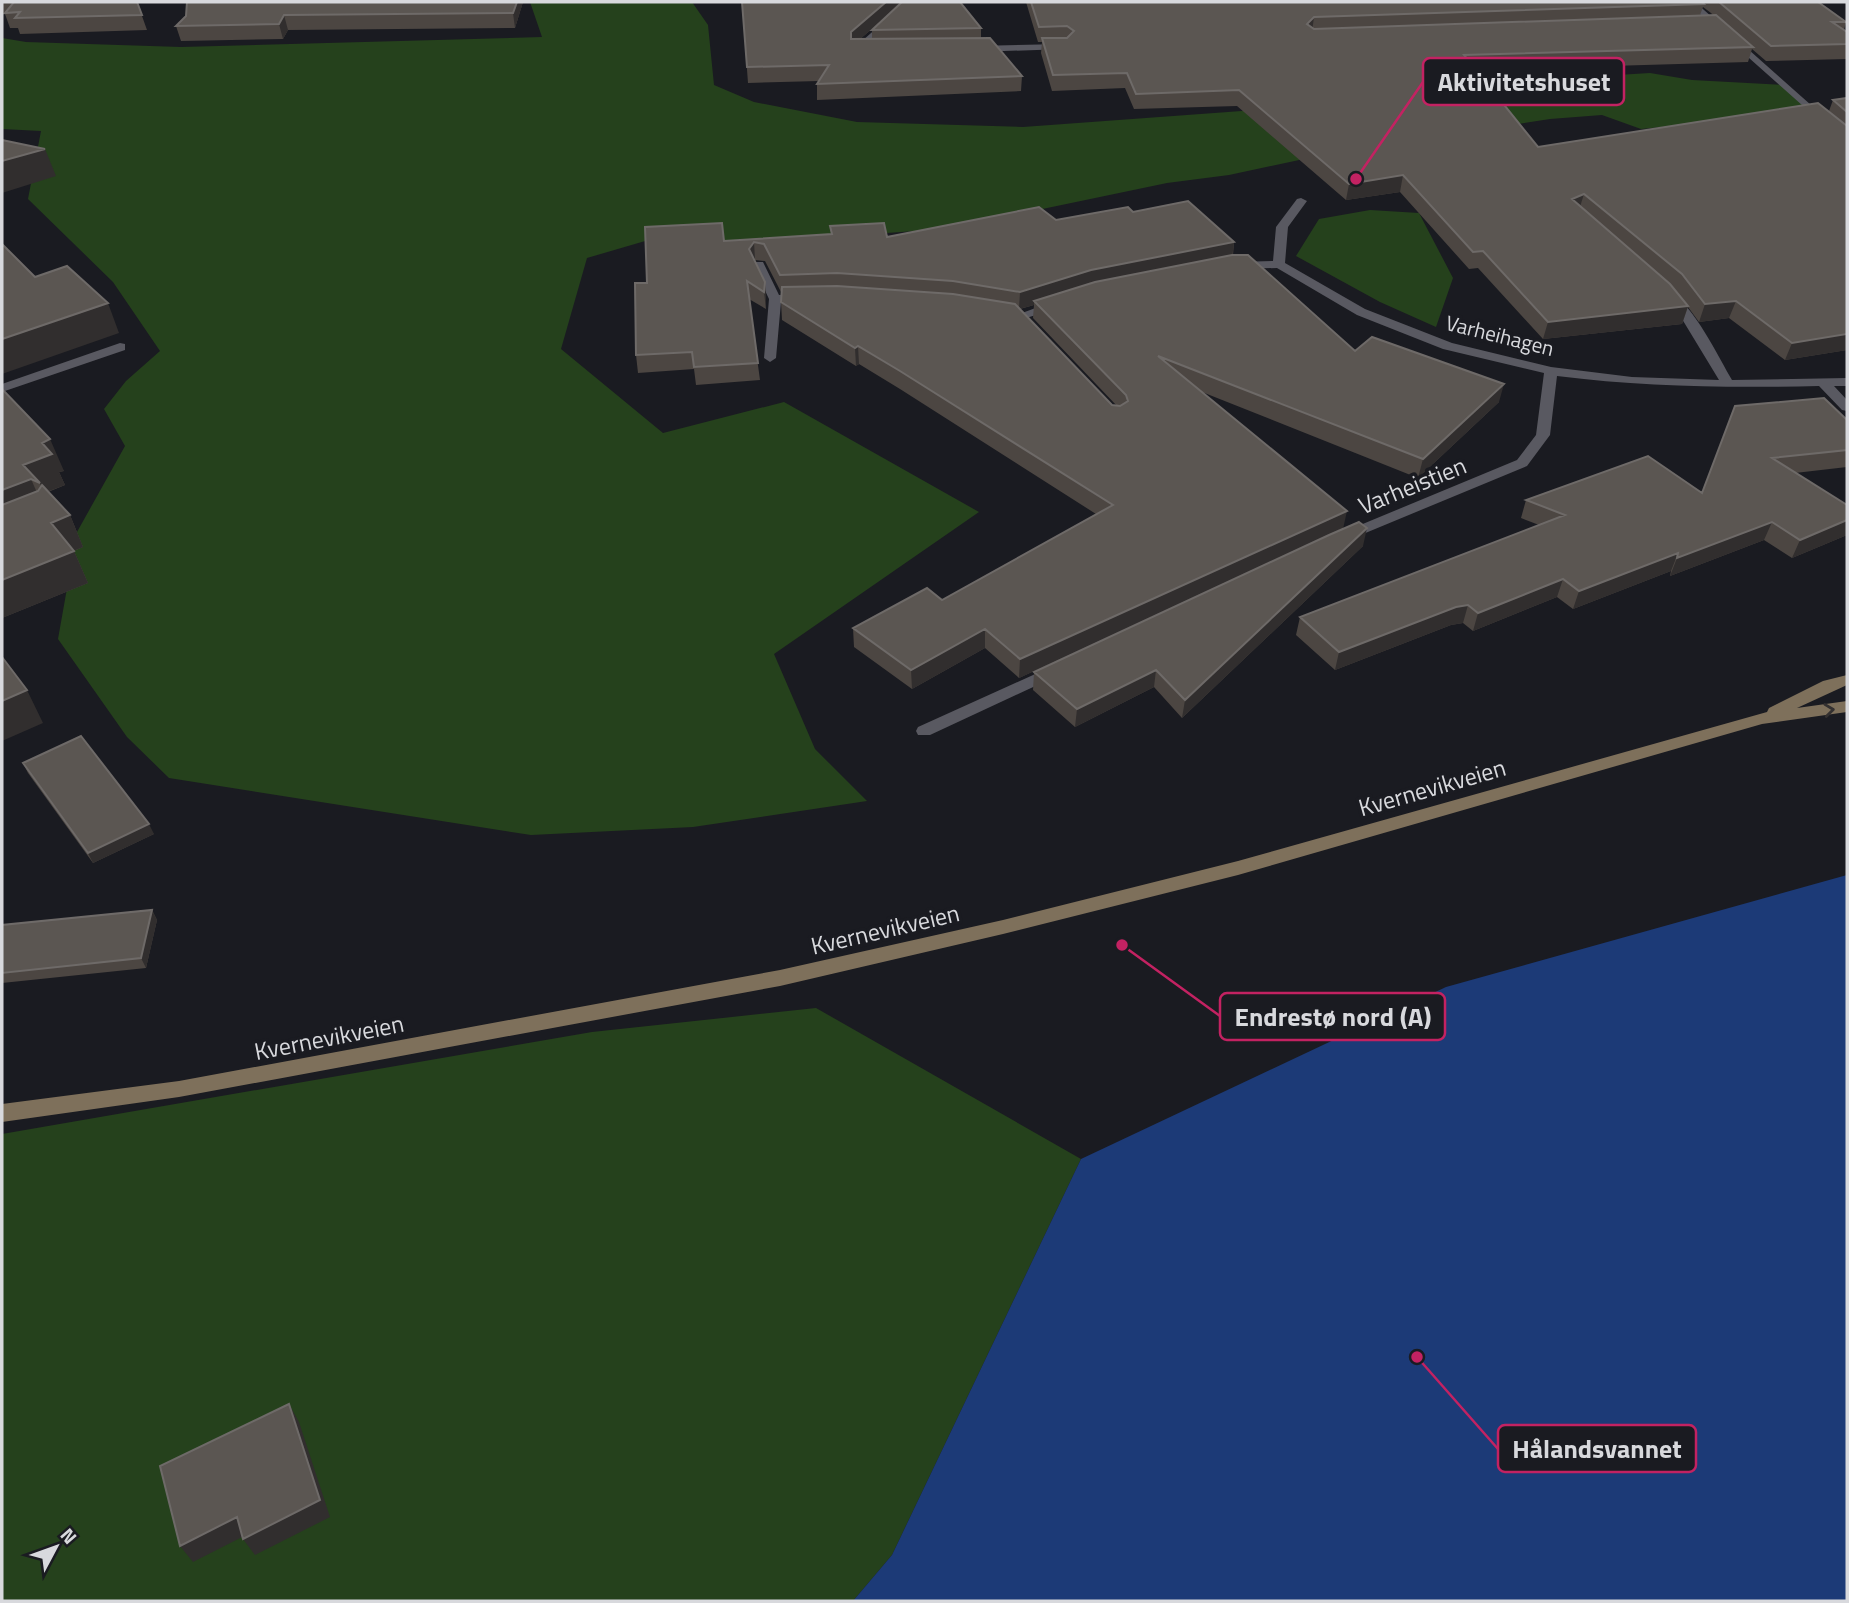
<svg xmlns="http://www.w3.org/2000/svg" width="1849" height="1603" font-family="'Titillium Web',sans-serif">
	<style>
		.green { fill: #25411c }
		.water { fill: #1c3a77 }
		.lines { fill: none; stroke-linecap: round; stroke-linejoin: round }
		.minor { fill: #595961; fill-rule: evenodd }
		.secondary { fill: #7e705b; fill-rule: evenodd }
		.wall { fill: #4c4642; fill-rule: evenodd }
		.shaded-wall { fill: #312e2e }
		.building { fill: #5b5652; stroke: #6e6a68; stroke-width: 2 }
		.oneway { stroke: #333030 }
		.labels { text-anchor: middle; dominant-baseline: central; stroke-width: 7; stroke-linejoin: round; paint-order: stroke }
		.far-street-label { font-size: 21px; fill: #d8d9dd; stroke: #1a1b21 }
		.street-label { font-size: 24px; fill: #d8d9dd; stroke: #1a1b21 }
		.leader { fill: none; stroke: #c32262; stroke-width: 2.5 }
		.callout-dot { fill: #c32262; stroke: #1a1b21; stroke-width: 2.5 }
		.callout { fill: #1a1b21; stroke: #c32262; stroke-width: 2.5 }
		.callout-label { font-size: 26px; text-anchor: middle; font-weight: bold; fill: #d8d9dd }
	</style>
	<rect width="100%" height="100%" fill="#1a1b21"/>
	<!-- green -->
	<path class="green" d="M530,2h162l16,23 6,60 40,17 103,20 166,5 246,-18 125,-1 126,-8 -15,-18 145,-9 42,7 92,5 32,27 -175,17 -39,-14 -52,4 -218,34 -103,22 -62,8 -221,46 -179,12 -115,-2 -65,19 -26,91 102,84 121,-31 195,110 -205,142 41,95 52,52 -174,26 -162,8 -362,-57 -42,-41 -69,-98 19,-107 48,-86 -21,-37 22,-28 34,-30 -47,-69 -85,-83 13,-68 -39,-2v-91l24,4 155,5 361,-10z
		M1370,210l49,3 34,65 -17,49 -56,-25 -84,-46 23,-37z
		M816,1008l265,151 -189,396 -39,46h-851v-467l590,-102z"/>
	<!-- water -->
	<path class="water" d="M1847,875v726h-994l39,-46 189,-396 365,-172z"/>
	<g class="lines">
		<!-- minor -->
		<path class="minor" d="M906,2h10l-57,51h-6v-4z
			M1686,2h9l152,135v8z
			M1062,44l5,3 -2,2 -90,3 -5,-3 5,-3z
			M1301,198l6,3 -19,26 -3,36 80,46 87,34 99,24 81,10 87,3 -37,-61 -17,-21 6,-4c21,8 49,66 61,86l115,-2v8h-13l13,14v11l-5,-1 -23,-24c-89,2 -174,1 -262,-10l-7,59 -23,31 -176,73h-10l-2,-3 2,-3 176,-73 19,-25 8,-62 -101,-24 -86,-34 -80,-47 -43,1 -2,-3 6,-4 35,-1 3,-34 21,-28z
			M755,262h8l16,33 26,-1 6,4 -6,4h-24l-5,56 -6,4 -6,-4 5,-59 -16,-34z
			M1057,300l6,4 -2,3 -41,13 -6,-4z
			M120,343l5,1v6l-123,42v-8z
			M1053,666l8,5 -2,4 -129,60h-12l-2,-4 2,-4z"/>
		<!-- secondary -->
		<path class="secondary" d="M1847,675v10l-50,23 50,-7v11l-85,12 -524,151 -235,59 -223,52 -601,111 -177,25v-18l177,-23 601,-111 223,-50 235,-59 529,-149 2,-4 54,-27z"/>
	</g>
	<!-- wall -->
	<path class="wall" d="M2,2h135l10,28 -127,4 -2,-6h-8l-5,-14h-3z
		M187,2h336l-8,26 -227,2 -5,9 -102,2 -5,-15 10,-10z
		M742,2l239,26v10l41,38 -1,15 -204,9v-16l2,-3 -71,2zM885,18l-13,12v9h-12z
		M1026,2h792l28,20 -2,8 3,2v27l-81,2 -14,-12 -4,13 -272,8 62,77 291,-36 4,-11 14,-2v252l-62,10 -56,-42 -30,4 -11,-15 -6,17 -139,15 -65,-71 -9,1 -69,-77 -54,8 -109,-94 -103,3 -9,-21 -73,3 -11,-38 1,-11h-4zM1703,7l8,6 2,2h-13z
		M1133,212l101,30 -1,13 122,96 144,51 -81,76 -216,-86 141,137 20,17 -181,172 -28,-31 -79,40 -42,-37 1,-18 188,-88 -203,94 -34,-30 -73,41 -58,-42 -1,-19 89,-28 154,-86 -196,-125 -41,-25 -3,2 -74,-46 -1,-18 1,-10h-1l-16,-31 -10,-1 10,22 1,27 -17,-10 11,81 -64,5 -2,-16 -56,4 -2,-18 11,-72 77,-42 107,-7 -1,-8 57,11zM1034,305l-1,13 84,88 -5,-1 -92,-96z
		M2,389l62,82 -5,1 6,13 -17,7 22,23 13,32 -9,4 14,32 -86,35z
		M1847,420v47l-52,6 52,32v30l-55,23 -28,-18 -94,36 1,-5 -98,38 -16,-12 -84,34 -10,-8 -12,2 -116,45 -39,-35 4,-18 239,-92 -18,-7 5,-18 176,-7z
		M23,763l131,71 -61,29 -65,-90z
		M152,910l5,10 -11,48 -144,15v-58z"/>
	<!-- shaded-wall -->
	<path class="shaded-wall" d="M517,2h6l-8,26 -2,-15z
		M886,2h17l-52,45v-15z
		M284,15l4,15 -5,9 -4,-15z
		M1314,17l-2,15 -5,-8z
		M45,149l11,27 -54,17v-32z
		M1403,175l-3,17 -54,8 3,-16z
		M1584,194l-5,16 -7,-11z
		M754,242l1,17 -4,7 -2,-17z
		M1234,242l-2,17 -198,42v4l-15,4 1,-17 71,-22z
		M765,282l1,18v9l-2,-17z
		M1736,301l-7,17 -30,4 6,-18z
		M108,303l11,30 -117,41v-35z
		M1688,306l-6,18 -139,15 5,-17z
		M1847,334v16l-62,10 7,-17z
		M858,346l1,18 -3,2 -1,-18z
		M1504,384l-5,18 -81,76 5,-19z
		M50,439l14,32 -5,1 6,13 -21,8 -4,-10 -9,-4 14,32 -43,16v-37l40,-47z
		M1347,511l-4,18 -324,149 1,-19z
		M70,515l13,32 -17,7 8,-3 14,32 -86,35v-38l49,-57z
		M1847,520v15l-55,23 8,-18z
		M1772,522l-8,18 -94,36 7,-18z
		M1367,528l-4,18 -181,172 3,-18z
		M1678,553l-7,18 -98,38 6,-18z
		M1563,579l-6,18 -84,34 5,-18z
		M1468,605l-5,18 -12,2 -116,45 4,-18 117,-45z
		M985,629v19l-73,41 -1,-19z
		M1156,670l-2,17 -79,40 2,-18z
		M27,690l16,33 -41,18v-40z
		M149,824l5,10 -61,29 -5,-10z
		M152,910l5,10 -11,48 -5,-10z
		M289,1404l10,18 31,95 -75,38 -12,-16z
		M237,1517l11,17 -55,28 -13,-16z"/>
	<!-- building -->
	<path class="building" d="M14,2h123l5,13 -127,3 5,-6 -15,1z
		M187,2h330l-4,11 -229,2 -5,9 -103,2 10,-10z
		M742,2h144l-35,30v7l139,-1 32,38 -205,8 12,-19 -82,2z
		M902,2h58l21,26 -109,2z
		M1031,2h671l2,2 -390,13 -7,7 7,5 402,-14 37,32 -289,8 74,92 280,-44 29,23v208l-55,9 -56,-42 -31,3 -23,-30 -98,-80 -12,5 98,85 18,22 -140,16 -65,-71 -10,1 -70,-77 -54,9 -110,-94 -103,4 -9,-21 -74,2 -11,-37h25l7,-7 -7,-5 -28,1z
		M1719,2h99l28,20h-14l15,10v12l-76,2z
		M1847,98v14l-14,-12z
		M2,140l43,9 -43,12z
		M1188,201l46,41 -143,28 -71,22 -67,-11 -116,-8 -57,2 -16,-31 -10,-2 -5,7 16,33 -1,10 -17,-11 11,82 -64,4 -2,-15 -56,3 -1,-72h12l-2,-56 77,-4 2,18 108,-7 -2,-8 54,-3 3,14 152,-30 17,13 72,-13 5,5z
		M2,244l33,33 32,-11 41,37 -106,36z
		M1232,255h16l107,96 17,-14 132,47 -81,75 -265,-103 189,155 -327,148 -35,-30 -74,41 -58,-42 74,-40 15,12 171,-95 -213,-134 -42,-25 -3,2 -74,-46 1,-15 55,-1 116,8 62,10 97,101 8,1 8,-5 -2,-6 -92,-94 61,-19z
		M2,389l48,50 -8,4 10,11 -29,11 17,18 -9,-4 -29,11z
		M1824,398l23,22v30l-75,8 75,47v15l-47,20 -28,-18 -95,36 1,-5 -99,38 -16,-12 -85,34 -10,-8 -12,2 -117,45 -39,-35 265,-102 -39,-15 122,-44 54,37 33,-87z
		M42,485l28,30 -19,8 23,28 -72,29v-75l36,-14z
		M1359,522l8,6 -182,172 -29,-30 -79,39 -43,-37 295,-137z
		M2,657l25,33 -25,11z
		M81,736l68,88 -61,29 -65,-90z
		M152,910l-11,48 -139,15v-48z
		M289,1404l31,96 -77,39 -6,-22 -57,29 -20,-80z"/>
	<!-- one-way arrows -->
	<defs><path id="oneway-chevron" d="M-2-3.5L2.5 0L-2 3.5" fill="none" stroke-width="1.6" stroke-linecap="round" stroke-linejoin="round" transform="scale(1.75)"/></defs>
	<use class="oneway" href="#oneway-chevron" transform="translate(1829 710) rotate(-7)"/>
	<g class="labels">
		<!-- far-street labels -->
		<g class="far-street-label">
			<text transform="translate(1500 335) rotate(14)">Varheihagen</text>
		</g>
		<!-- street labels -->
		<g class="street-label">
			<text transform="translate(1412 485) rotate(-22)">Varheistien</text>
			<text transform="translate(1432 787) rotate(-16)">Kvernevikveien</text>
			<text transform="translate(885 929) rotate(-13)">Kvernevikveien</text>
			<text transform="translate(329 1037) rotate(-11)">Kvernevikveien</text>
		</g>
	</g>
	<!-- callouts -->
	<path class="leader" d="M1356 179L1423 82M1122 945L1220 1016M1417 1357L1498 1449"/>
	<g class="callout-dot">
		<circle cx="1356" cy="179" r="7"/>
		<circle cx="1122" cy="945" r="7"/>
		<circle cx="1417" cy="1357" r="7"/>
	</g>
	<g class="callout">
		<rect x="1423" y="58" width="201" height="47" rx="7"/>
		<rect x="1220" y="993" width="225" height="47" rx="7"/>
		<rect x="1498" y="1425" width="198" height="47" rx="7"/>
	</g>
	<g class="callout-label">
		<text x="1524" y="91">Aktivitetshuset</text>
		<text x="1333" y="1026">Endrestø nord (A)</text>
		<text x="1597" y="1458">Hålandsvannet</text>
	</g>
	<!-- border -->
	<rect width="1849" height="1603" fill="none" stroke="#d8d9dd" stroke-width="7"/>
	<!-- north arrow -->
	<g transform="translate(56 1547) rotate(49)" stroke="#1a1b21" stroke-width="5" paint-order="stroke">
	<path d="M0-5L12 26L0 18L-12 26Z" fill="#d8d9dd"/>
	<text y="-10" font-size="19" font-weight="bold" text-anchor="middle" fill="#d8d9dd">N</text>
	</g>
</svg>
